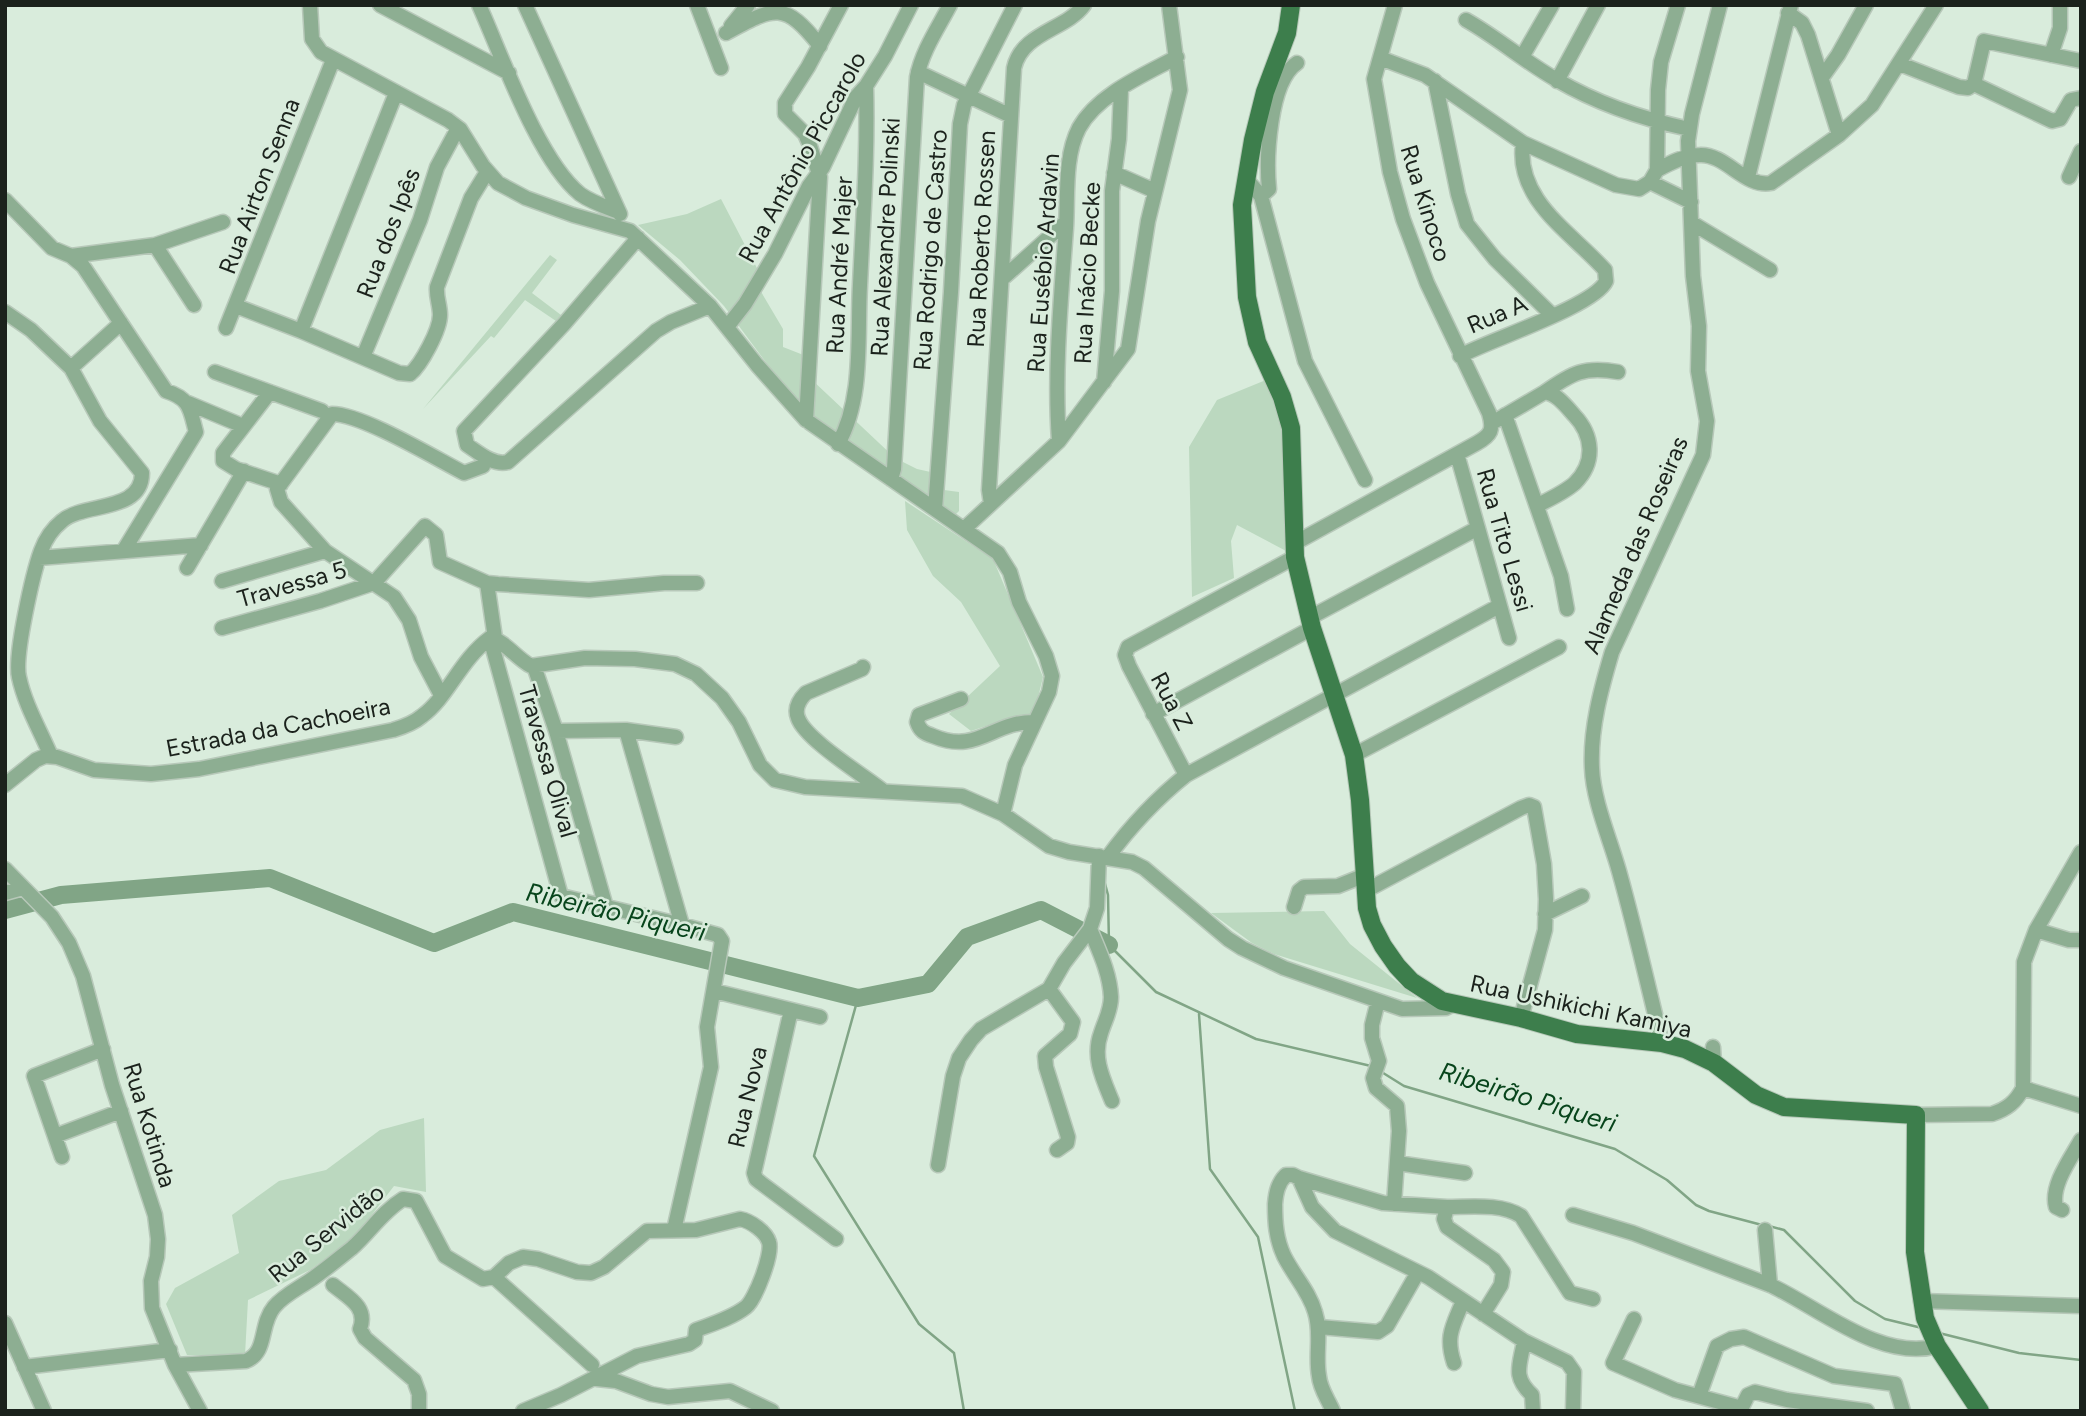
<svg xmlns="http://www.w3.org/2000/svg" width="2086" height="1416" font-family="Figtree,sans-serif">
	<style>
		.green { fill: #bbd8bf }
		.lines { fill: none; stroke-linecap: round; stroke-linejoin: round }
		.stream { stroke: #81a586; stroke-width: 2.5 }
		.river { stroke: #81a586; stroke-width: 18 }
		.minor-casing { stroke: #b7c8b9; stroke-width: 17 }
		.major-casing { stroke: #b7c8b9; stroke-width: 20 }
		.minor { stroke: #8dae92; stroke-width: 14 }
		.major { stroke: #3d7e4c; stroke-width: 18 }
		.labels { text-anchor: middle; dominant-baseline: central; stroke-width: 5; stroke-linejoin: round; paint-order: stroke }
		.street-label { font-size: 24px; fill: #1b221c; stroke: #d9ecdc }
		.water-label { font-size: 26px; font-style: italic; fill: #08451c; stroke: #d9ecdc }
	</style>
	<rect width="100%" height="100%" fill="#d9ecdc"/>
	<!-- green -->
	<path class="green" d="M721,199l38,73 1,18 23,39v18l23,9 5,23 84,79 22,11 18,4 9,17 15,2v19l-4,4 -149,-99 -82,-110 -44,-46 -42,-35 49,-11z
		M550,255l7,5 -25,33 29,22 -5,6 -31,-21 -31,38 -3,-2 -68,73z
		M1273,377l13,60 2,115 -51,-27 -6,16 3,37 -42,19 -3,-150 28,-47z
		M905,501l88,58 50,118 -9,37 -30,6 -33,11 -22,-17 51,-48 -39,-64 -28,-26 -26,-46z
		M1324,911l26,33 67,54 -143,-44 -22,-11 -41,-30z
		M424,1118l2,74 -32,-6 -40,52 -44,32 -62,30 -3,55h-58l-21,-51 9,-16 64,-35 -7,-38 47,-34 47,-11 54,-40z"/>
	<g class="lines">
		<!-- stream -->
		<path class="stream" d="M1104,880l4,15 1,50 47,47 100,47 115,27
			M858,998l-44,158 105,168 35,29 10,58
			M1199,1014l11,155 48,68 37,174
			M1380,1071l24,15 211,63 52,31 29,25 13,6 53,14
			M1769,1226l15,4 71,71 30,18 37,9
			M1939,1333l80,20 62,7"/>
		<!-- river -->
		<path class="river" d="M5,910l56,-15 209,-17 164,65 79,-31 345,86 70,-14 39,-47 74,-27 68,35"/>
		<defs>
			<path id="minor" d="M310,5l2,34 9,13 127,68 12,9 23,37 15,17 28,15 47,17 57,16 80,75 47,59 49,55 192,133 12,19 9,30 27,54 6,20 -3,16 -34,73 -12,49
				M380,5l129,68
				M479,5c23,51 59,155 101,189 11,8 26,13 39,18
				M525,5l95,209
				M697,5l24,63
				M1788,13l14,10 6,12 31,100
				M1466,20c32,18 59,42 91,60 41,24 86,39 132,49
				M731,26l17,-21
				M726,33c48,-26 58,-33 94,13
				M2051,55l9,-27v-23
				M1522,57l30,-52
				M1380,58l45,17 98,68 93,42 23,4 11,-7 7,-12 1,-80 3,-28 17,-57
				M1900,64l59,23 9,1 6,-4 78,37 8,-2 11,-19 10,-2
				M918,72l93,44
				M1823,76l15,-21 28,-50
				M1435,81l23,113 9,30 28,35 57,56
				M1557,81l41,-76
				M1974,84l10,-43 97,20
				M1657,170c13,-7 28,-15 43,-15 26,-1 45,33 71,28l68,-48 33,-30 64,-100
				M1114,173l41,18
				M1748,177l43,-172
				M2069,177l12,-26
				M1246,179l15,17 44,165 60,119
				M1650,182l41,20
				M1261,196l8,-7c-3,-30 0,-107 28,-126
				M5,200l47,48 19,8 84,-11 68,-23
				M1692,223l78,47
				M638,238l-74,86 -100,107 3,14c12,8 27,21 41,17l148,-131 15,-9 39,-16
				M155,245l39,60
				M71,256l12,10 83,125c25,8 24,19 30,41l-72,118
				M1002,279l64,-57
				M236,306l65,25 98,42 11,1c11,-9 30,-44 30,-59 0,-10 -4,-18 -3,-28l34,-89 16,-26
				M5,312l26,18 40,38 29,53 42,52c0,40 -58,29 -80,48 -10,8 -17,19 -21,30 -8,22 -27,105 -22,126 6,28 21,53 32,79
				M727,327l18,-23 30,-50 34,-68 14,-19 33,-70 10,-11 19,-30 26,-51
				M226,328l107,-268
				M301,331l95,-238
				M1460,356c29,-16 135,-50 146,-75l-1,-11c-33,-37 -90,-70 -82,-127
				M363,357l57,-137 17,-53 21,-39
				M71,368l50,-45
				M215,372l107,39
				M1104,382l8,-91v-100l7,-52 2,-50
				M270,392l-47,61v8l13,8 45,15
				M1545,392c27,-19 39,-26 73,-20
				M188,403l55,23
				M1505,415l56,161 6,33
				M806,420l14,-243 -11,-34 -4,-9 -20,-20v-11l23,-36 33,-62
				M1492,423l53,-31c12,2 21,14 29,23 19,20 22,47 1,68 -10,9 -25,16 -37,22
				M1059,441c-5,-70 2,-143 7,-213 2,-32 -2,-71 13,-100 19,-34 65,-53 98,-71
				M838,444c26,-46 19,-107 22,-159 3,-66 8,-132 6,-199
				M1457,454l52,184
				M891,479l3,-10 23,-392c5,-26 21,-49 33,-72
				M991,504l-2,-14 25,-422c8,-36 52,-38 70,-63
				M935,509l16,-217 9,-168 4,-19 51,-100
				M965,528l94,-87 69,-92 20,-128 32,-131 -11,-85
				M1295,543l182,-100c14,-8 17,-13 12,-30l-62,-130 -24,-64 -13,-47 -16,-93 21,-74
				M39,558l162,-13
				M187,568l57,-97
				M222,581l103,-30
				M487,583l8,55
				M1309,618l169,-90
				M222,628l98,-27 54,-18 51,-57 11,9 4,27 47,21 11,1 91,6 75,-7h33
				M490,638c14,2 27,21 41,28l54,-8 50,1 40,5 21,10 26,24 17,24 21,43 15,15 30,7 157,9 41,18 46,32 20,6 63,10 12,6 84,71 14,9 42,20 118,41 44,-1 8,-4
				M490,638l71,258 121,29 36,10 4,6 -15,86 4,40 -37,163
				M534,666l22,65 50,176
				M863,667l-1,2 -56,24c-7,7 -12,15 -8,25 7,21 65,57 84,72
				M441,695l-20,-38 -12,-37 -15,-23 -69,-46 -44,-49 -4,-13 55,-75c30,0 103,44 132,59l19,-7
				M961,699l-42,16 -2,7c3,9 7,11 16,14 45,19 59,-15 102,-14
				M1153,714l159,-86
				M626,730l56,195
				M556,731l70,-1 50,7
				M1354,755l205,-108
				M1186,775l-57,-109 -4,-11 3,-8 167,-90
				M5,785l31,-25 9,-4 12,1 37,13 57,4 48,-5 194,-39c10,-3 21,-7 29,-14 26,-19 38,-56 68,-78
				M1108,857c22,-30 48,-58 78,-82l313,-169
				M5,869l47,48 17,26 14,33 29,109 43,130 3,24 -1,18 -6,24 1,27 23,57 25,46
				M1365,891l156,-83 8,-3 5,2 10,57 2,35 -1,31 -24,88
				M5,893l18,-5
				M1294,907l5,-16 5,-4 34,-1 25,-10
				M1545,914l37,-18
				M1090,929c9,22 20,44 21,68 0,14 -6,23 -10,36 -9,24 2,46 11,68
				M2036,930l33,10h12
				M1049,989l24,33 -3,12 -25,22 1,11 22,70 -1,6 -10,7
				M714,991l106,26
				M1378,1001l-6,24v13l7,23 -6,17 3,10 21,18 2,25 -5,73
				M791,1010l-37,163 2,6 5,4 75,56
				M1662,1043c-14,-57 -27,-115 -43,-172 -9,-32 -26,-71 -27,-103 -2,-39 9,-79 20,-116l91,-197 4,-34 -9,-50 1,-45 -6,-50 -5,-135 4,-27 28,-109
				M1713,1047l1,16
				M2023,1088l58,18
				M1916,1115l76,-1c15,-5 24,-12 31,-26l1,-126 12,-32 45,-78
				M55,1136l66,-25
				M62,1157l-28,-81 69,-27
				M1397,1163l68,10
				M938,1165l15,-89 6,-18 12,-18 10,-11 68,-40 15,-26 26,-34 7,-21 2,-52
				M1299,1178l84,25 64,4 -3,12 3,8 47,33 9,12 -2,13 -18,29
				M1447,1207c23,0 54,-4 74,9l49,77 23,6
				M2062,1210l-6,-3c-6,-21 15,-49 25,-67
				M1573,1215l60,18 137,52c48,22 111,77 167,61
				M1765,1230l5,55
				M494,1277l98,88
				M333,1285c16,13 35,22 27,44l5,9 49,42 5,14v17
				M1921,1301l160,5
				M1634,1319l-21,44 62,27 67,18
				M5,1323l39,88
				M1319,1327l59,5 9,-6 31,-54
				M1524,1341c-4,25 -12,35 8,54l1,16
				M1454,1363c-9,-27 -1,-37 9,-62
				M175,1365l71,-4c22,-9 13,-36 28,-54 9,-11 23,-18 35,-26 15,-10 29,-22 43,-33 18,-16 30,-36 51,-49l13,2 29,55 38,23 11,-2 15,-14 14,-6 15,2 39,13 14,1 13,-6 43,-36 49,-1 44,-11c11,2 26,13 29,23 4,12 -14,58 -23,65 -14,11 -34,17 -50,23l-1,10 -6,4 -52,12 -76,39 -38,16
				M24,1367l146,-17
				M597,1379l19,2 35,13 17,3 62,-6 42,20
				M1699,1396l18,-50 14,-7 13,-2 90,39 61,8 8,27
				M1333,1411c-5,-12 -13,-22 -14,-35 -4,-21 3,-43 -4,-64 -6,-21 -21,-36 -31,-56 -8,-17 -9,-34 -9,-52 1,-12 3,-21 11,-29h7l6,3 13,29 23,24 93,46 96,64 43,21 7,10 -1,39
				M1740,1411l8,-16 7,-3 32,8 80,11"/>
			<path id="major" d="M1291,5l-4,28 -22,59 -12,48 -11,65 5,92 10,45 25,55 9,31 4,129 17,71 42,127 6,45 7,108 5,17 11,21 14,20 14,15 31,20 79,17 56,16 85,9 23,6 29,14 42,32 28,12 132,8 -1,137 10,66 12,28 43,65"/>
		</defs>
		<!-- minor casing -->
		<use href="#minor" class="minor-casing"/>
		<!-- major casing -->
		<use href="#major" class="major-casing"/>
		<!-- minor -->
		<use href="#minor" class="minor"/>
		<!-- major -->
		<use href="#major" class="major"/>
	</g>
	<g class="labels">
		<!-- street labels -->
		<g class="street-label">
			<text transform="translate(802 157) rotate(-61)">Rua Antônio Piccarolo</text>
			<text transform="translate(259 186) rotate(-69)">Rua Airton Senna</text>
			<text transform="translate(1426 203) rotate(73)">Rua Kinoco</text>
			<text transform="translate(388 233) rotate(-69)">Rua dos Ipês</text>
			<text transform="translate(885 237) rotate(-87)">Rua Alexandre Polinski</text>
			<text transform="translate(981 239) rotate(-87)">Rua Roberto Rossen</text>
			<text transform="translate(930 250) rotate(-86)">Rua Rodrigo de Castro</text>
			<text transform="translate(1043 263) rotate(-86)">Rua Eusébio Ardavin</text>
			<text transform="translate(839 265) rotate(-87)">Rua André Majer</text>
			<text transform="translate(1087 273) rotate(-87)">Rua Inácio Becke</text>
			<text transform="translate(1497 314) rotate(-23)">Rua A</text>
			<text transform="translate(1505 540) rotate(74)">Rua Tito Lessi</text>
			<text transform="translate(1635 545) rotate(-67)">Alameda das Roseiras</text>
			<text transform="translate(292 584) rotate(-16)">Travessa 5</text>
			<text transform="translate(1172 701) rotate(62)">Rua Z</text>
			<text transform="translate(278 727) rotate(-11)">Estrada da Cachoeira</text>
			<text transform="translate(548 761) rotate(74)">Travessa Olival</text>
			<text transform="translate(1581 1006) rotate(12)">Rua Ushikichi Kamiya</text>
			<text transform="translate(747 1097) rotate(-77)">Rua Nova</text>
			<text transform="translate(150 1125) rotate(73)">Rua Kotinda</text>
			<text transform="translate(326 1233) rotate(-39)">Rua Servidão</text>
		</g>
		<!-- water labels -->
		<g class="water-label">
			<text transform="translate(616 912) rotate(13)">Ribeirão Piqueri</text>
			<text transform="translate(1528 1097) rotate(17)">Ribeirão Piqueri</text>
		</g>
	</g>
	<!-- border -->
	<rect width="2086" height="1416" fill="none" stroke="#1b221c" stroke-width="14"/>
</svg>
